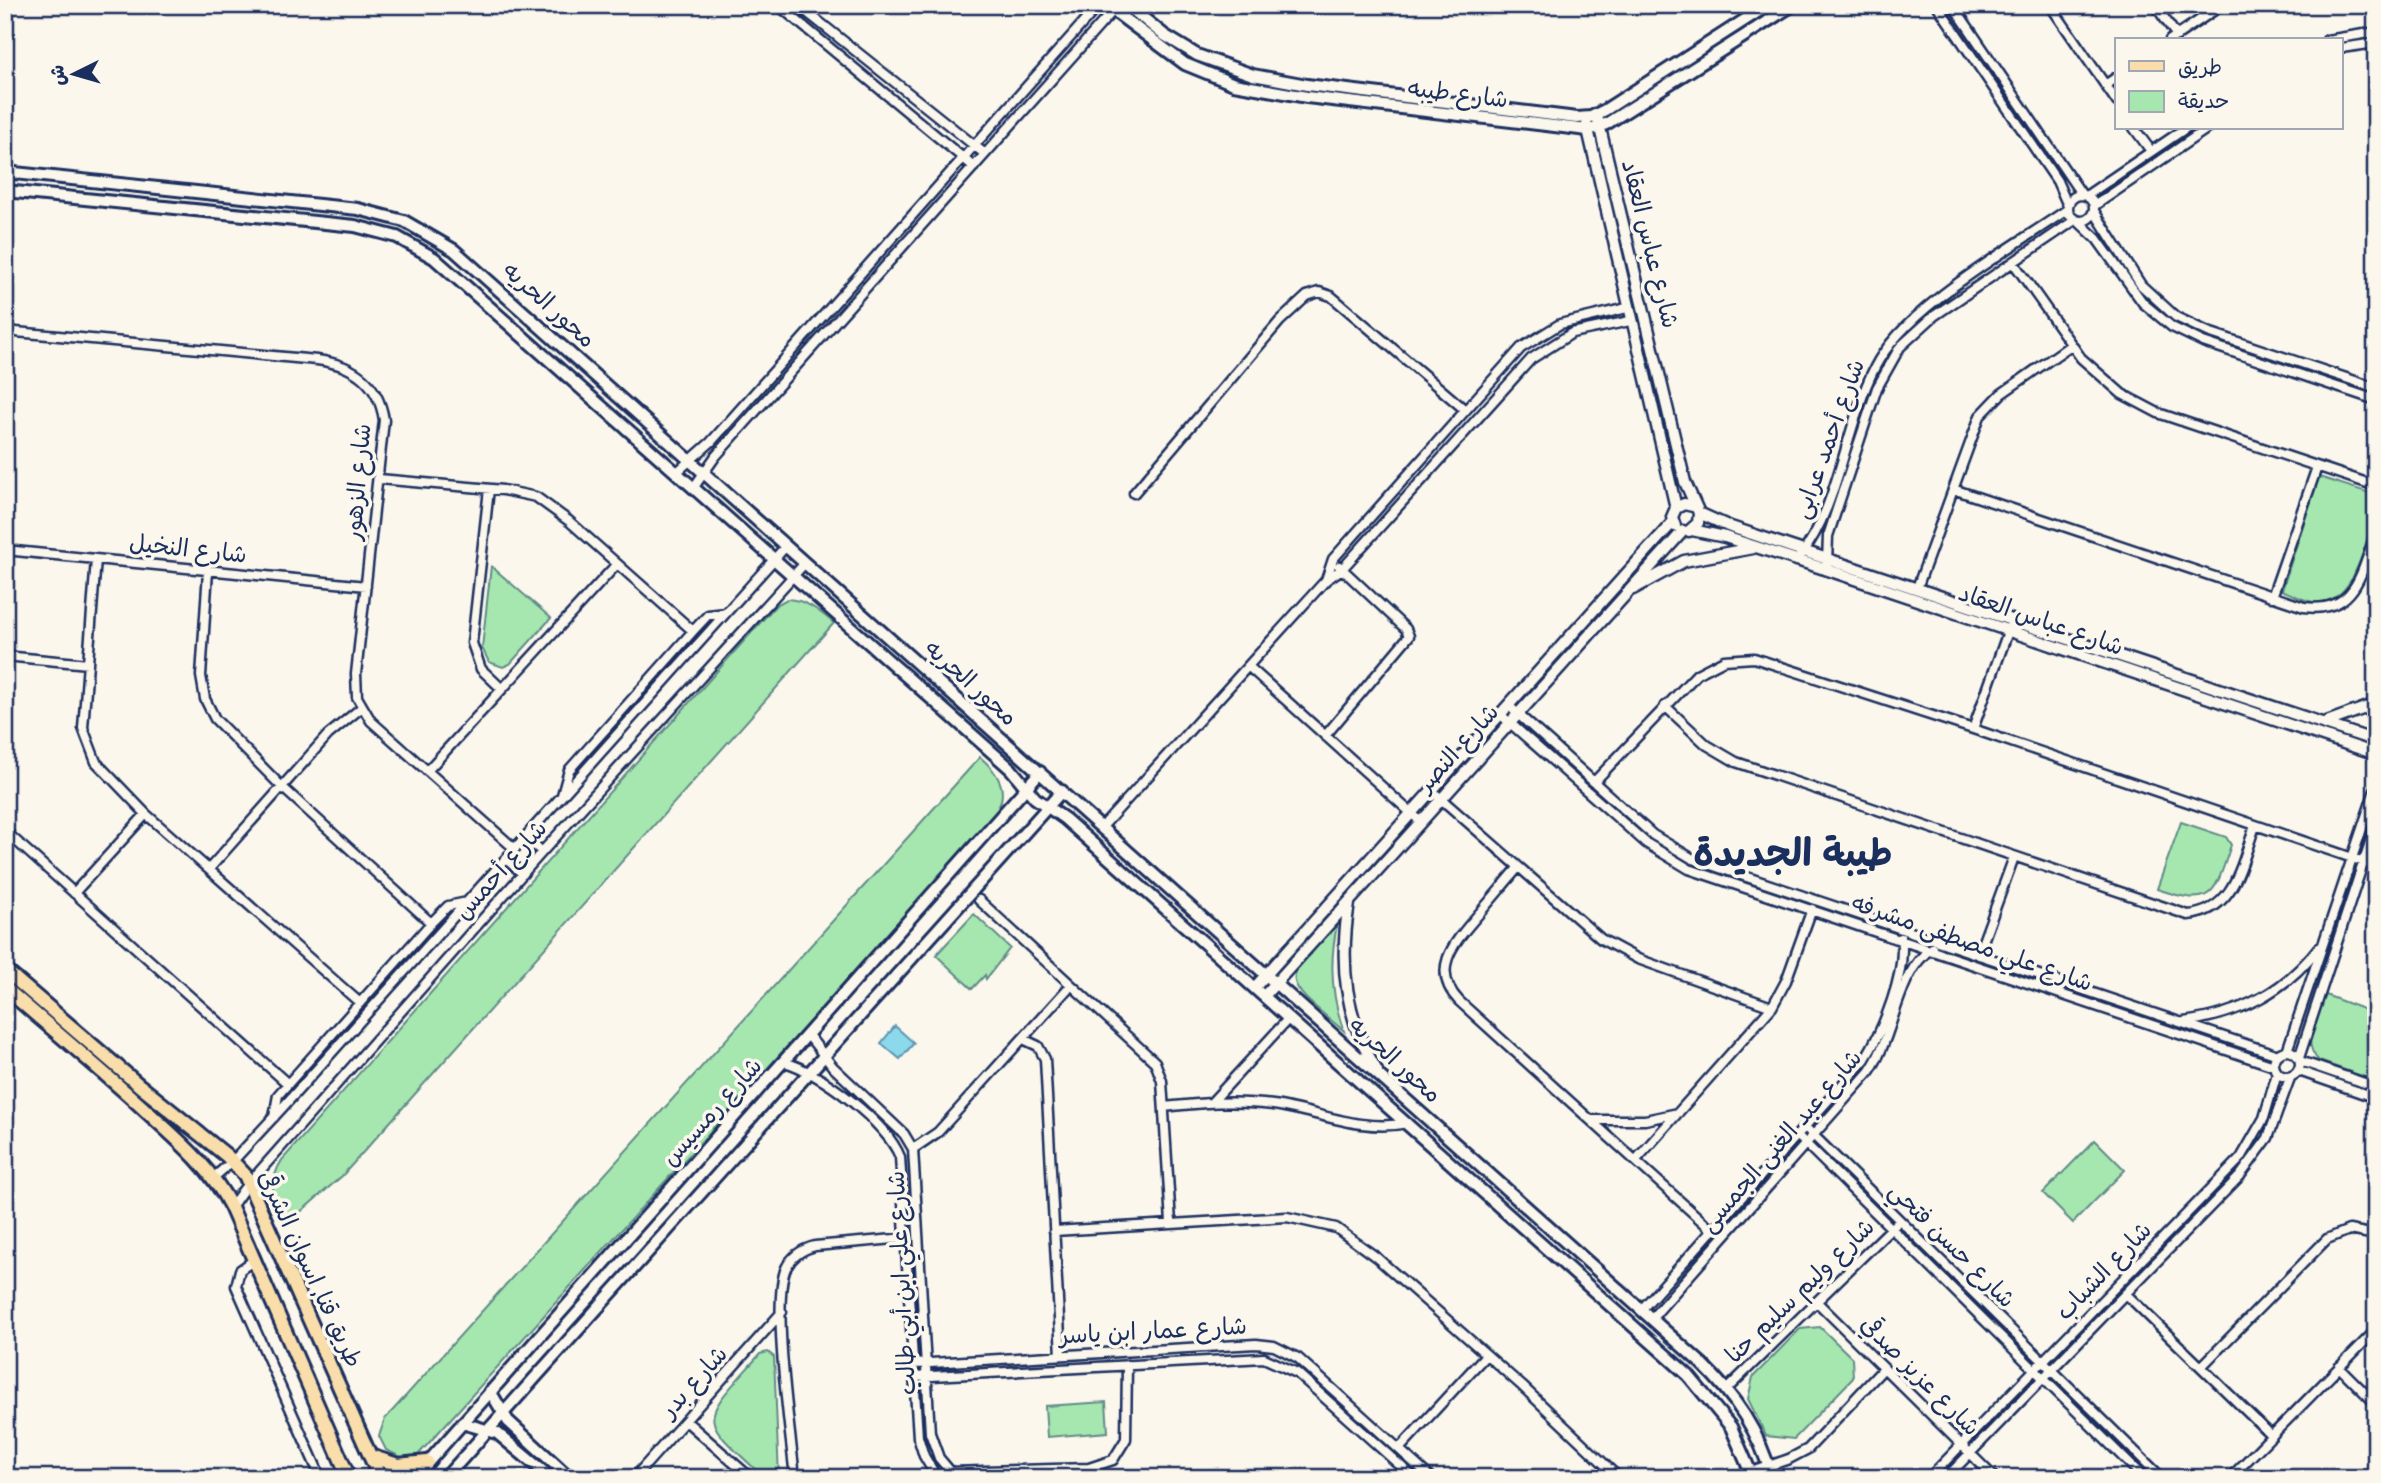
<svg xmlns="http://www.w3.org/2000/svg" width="2381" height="1483" font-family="'Balsamiq Sans','Playpen Sans Arabic',sans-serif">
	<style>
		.green { fill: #a6e7b0; stroke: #608b87; stroke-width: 2 }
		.water { fill: #8bd9ea; stroke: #5e95b2; stroke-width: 2 }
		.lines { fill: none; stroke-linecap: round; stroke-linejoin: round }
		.minor-casing { stroke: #1b2f5e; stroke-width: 13 }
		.tertiary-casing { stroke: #1b2f5e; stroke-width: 15 }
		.secondary-casing { stroke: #1b2f5e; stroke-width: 16 }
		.primary-casing { stroke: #1b2f5e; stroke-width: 18 }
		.minor { stroke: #fbf7ec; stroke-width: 8 }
		.tertiary { stroke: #fbf7ec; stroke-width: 10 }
		.secondary { stroke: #fbf7ec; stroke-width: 10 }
		.primary { stroke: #f9deab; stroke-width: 12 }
		.labels { text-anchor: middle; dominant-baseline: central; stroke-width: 7; stroke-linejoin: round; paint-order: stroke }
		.street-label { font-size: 24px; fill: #1b2f5e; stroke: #fbf7ec }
		.town-label { font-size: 38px; font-weight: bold; fill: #1b2f5e; stroke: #fbf7ec }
	</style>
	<rect width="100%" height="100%" fill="#fbf7ec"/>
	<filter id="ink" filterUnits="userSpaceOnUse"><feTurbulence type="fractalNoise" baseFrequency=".0143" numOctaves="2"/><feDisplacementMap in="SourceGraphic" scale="14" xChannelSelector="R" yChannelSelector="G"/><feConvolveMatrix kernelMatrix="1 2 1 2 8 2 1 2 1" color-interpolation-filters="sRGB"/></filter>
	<g filter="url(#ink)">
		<!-- green -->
		<path class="green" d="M2319,477l51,16 5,7 1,10c-11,31 -20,97 -63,92 -10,-2 -22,-8 -31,-12z
			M491,566l60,52 -41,46 -7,3 -14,-5 -7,-14z
			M787,599c20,1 32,12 47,24l-492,553 -58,50c-11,-24 -17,-42 -2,-66l494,-555z
			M980,757c46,39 10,62 -19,97l-543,601 -15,3 -17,-8 -7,-14 6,-17z
			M2181,822l45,15 5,8c-17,51 -18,63 -74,44z
			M974,914l36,34 -24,31 -1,-4 -13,14 -36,-34z
			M1338,921c-9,38 -8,73 6,110 -66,-55 -64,-48 -6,-110z
			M2323,994l53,20v67l-57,-20c-19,-19 -3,-45 4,-67z
			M2095,1140l30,30 -52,53 -30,-30z
			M1820,1327l32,31 1,20 -59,61 -28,-3 -18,-37 5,-22 47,-48z
			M768,1352l6,5 5,121h-14c-70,-64 -66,-54 -5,-124z
			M1106,1402l2,30 -61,5 -2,-31z"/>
		<!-- water -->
		<path class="water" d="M895,1026l19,17 -14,16 -19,-16z"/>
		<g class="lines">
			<defs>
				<path id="minor" d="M778,5l196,162
					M798,5l187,149
					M1937,5l120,176 11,25
					M1953,5l129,190
					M2050,5l67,97
					M2155,5l22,31
					M2170,40l52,-35
					M2327,40l49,-8
					M2341,48l35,-5
					M2105,85l12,-8
					M2134,128l17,23
					M2068 208a13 13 0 1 1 26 0a13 13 0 1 1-26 0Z
					M2086,196l100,-68
					M2094,206l114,-78
					M2094,211l47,74 35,32 32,15 168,56
					M2078,221l19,18 46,64 29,24 31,15 173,58
					M2013,262l68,96 41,36 36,19 218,73
					M5,331l312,29c37,5 61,22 67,60l-28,254 1,23 14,24 144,128
					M677,472l34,-30 388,-437
					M379,479l124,11 33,7 33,24 124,110
					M694,487l21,-30 403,-452
					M489,489l-17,154 9,26 21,20
					M1953,489l351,118c52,7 57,-34 72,-74
					M1134,493l146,-172 27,-25 12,-4 12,4 133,113
					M5,550l361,36
					M1800,556c39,-48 46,-133 75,-189 30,-60 136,-118 193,-158
					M96,559l-13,169 13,34 50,52 214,189
					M1827,563l1,-27 49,-148 23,-41 34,-31 141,-96
					M208,571l-7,105 4,23 10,20 66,67 150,137
					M1326,580l7,-21 188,-211 39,-24 67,-16
					M1917,588l63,-172 21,-22 70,-49
					M2272,597l45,-130
					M5,656l83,8
					M1248,666l172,155
					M1509,706l144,129 40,24 585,196
					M1665,706l42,39 29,17 452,153c47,-4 53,-51 67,-89
					M1501,715l145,128 43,26 585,197
					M1973,729l37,-103
					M1325,736l84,-100 -3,-7 -67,-63
					M427,771l190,-207
					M1594,782l103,-108 27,-14 30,-2 219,71 403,137
					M1431,790l170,149 37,20 134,48
					M562,795l7,-25 124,-139 15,-16 18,-2
					M1102,827l224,-247 16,-11 189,-210 41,-26 58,-12
					M5,831l283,253
					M526,837l16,15
					M506,859l17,15
					M209,869l119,-134 33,-27
					M1517,869c-13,15 -26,31 -40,47 -22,26 -48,53 -18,85l254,230
					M74,893l72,-79
					M979,900l176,162 7,19 9,142
					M1978,955l36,-98
					M2184,1022c55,-8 100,-29 134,-74
					M808,1035l25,32 71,67 9,15 17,284 9,25 17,20
					M1023,1039l15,7 7,13 16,296
					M2274 1064a13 13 0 1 1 26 0a13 13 0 1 1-26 0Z
					M2287,1051l89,-264
					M2299,1058l77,-234
					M2300,1061l76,26
					M784,1062c35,9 103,61 116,95l18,280 6,19 13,22
					M2299,1071l77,27
					M1212,1102l77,-84
					M1164,1107c36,-4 72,-7 109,-2 44,6 89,28 134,18
					M274,1117l4,-22 153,-172 17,-17 19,-4
					M1592,1120h53l33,-7
					M1806,1128l356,350
					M1799,1137l345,341
					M913,1149l25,-17 133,-147
					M1636,1160l136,-153 14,-26 26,-72
					M214,1177l19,-16 50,-54 503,-561
					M231,1207l12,-17 299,-338 263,-289
					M1054,1231l233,-14 49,11 40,29 146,129 97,92
					M254,1260l-14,10 -4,16 85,192
					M2126,1294l146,142
					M1817,1302l178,176
					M1642,1309l223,-250c18,-29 42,-88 36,-121
					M1652,1318l217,-246c26,-36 27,-99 63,-124
					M913,1364l343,-20 18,2 24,12 133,120
					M2201,1367l126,-128 22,-9 27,5
					M2339,1367l37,37
					M913,1377l351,-19 33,15 117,105
					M1727,1389l168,-164
					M686,1421l65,57
					M1399,1449l87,-94
					M950,1472l139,-4 24,-8 13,-21 1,-74
					M1751,1472l38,-13 19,-10 76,-81
					M634,1478l148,-166
					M795,1478c-4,-42 -24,-176 -9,-210 6,-12 17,-19 29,-22l91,-8
					M1929,1478l312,-320 23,-40 13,-45
					M1946,1478l294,-302 28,-38 22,-60
					M2230,1478l146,-148"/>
				<path id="tertiary" d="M1598,120l87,362 14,31 -1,10 -9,8
					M1587,125l89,383
					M1699,513l29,13 648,215
					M1675,526l-3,-9 4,-9 8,-4 9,2
					M1692,530l33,7 103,33 548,184
					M1633,589l51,-28 69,-13
					M2324,723l52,-19
					M1349,903c-10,62 -4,114 28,168
					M1256,986l417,-464
					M1265,995l418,-464"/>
				<path id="secondary" d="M1106,5l79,59 49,20 73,13 281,33 18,-6 187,-119
					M1127,5l37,30 33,20 56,20 54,10 270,33 14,-1 14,-7 163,-105
					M5,172l353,37 46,12 50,29 1247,1113c34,33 58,68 71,115
					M5,191l350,35 42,11 37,21 577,511 24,29 30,21 623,556 43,52 22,51
					M490,1391l18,30 62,57
					M462,1423l35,10 54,45
					M414,1478l626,-706
					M445,1478l617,-687
					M2374,1478l2,-2"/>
				<path id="primary" d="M5,970l135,116 87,70 18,19 135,303
					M5,988c46,40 93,79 138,120 34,31 67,58 88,99l118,271
					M370,1456l28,9 29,-3"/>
			</defs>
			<!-- minor casing -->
			<use href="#minor" class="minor-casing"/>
			<!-- tertiary casing -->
			<use href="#tertiary" class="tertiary-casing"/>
			<!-- secondary casing -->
			<use href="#secondary" class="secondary-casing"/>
			<!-- primary casing -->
			<use href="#primary" class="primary-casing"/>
			<!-- minor -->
			<use href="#minor" class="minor"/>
			<!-- tertiary -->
			<use href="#tertiary" class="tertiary"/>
			<!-- secondary -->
			<use href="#secondary" class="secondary"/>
			<!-- primary -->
			<use href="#primary" class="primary"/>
		</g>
	</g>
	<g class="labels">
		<!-- street labels -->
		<g class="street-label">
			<text transform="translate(1458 94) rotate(7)">شارع طيبه</text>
			<text transform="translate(1650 244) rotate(76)">شارع عباس العقاد</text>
			<text transform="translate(549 305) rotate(42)">محور الحريه</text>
			<text transform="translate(1829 439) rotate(-70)">شارع أحمد عرابى</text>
			<text transform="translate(358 482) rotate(-85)">شارع الزهور</text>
			<text transform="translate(188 549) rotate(6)">شارع النخيل</text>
			<text transform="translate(2041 620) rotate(19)">شارع عباس العقاد</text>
			<text transform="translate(971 683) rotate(42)">محور الحريه</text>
			<text transform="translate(1458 748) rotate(-48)">شارع النصر</text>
			<text transform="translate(501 870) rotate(-48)">شارع أحمس</text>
			<text transform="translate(1972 943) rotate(19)">شارع علي مصطفى مشرفه</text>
			<text transform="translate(1395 1060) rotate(42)">محور الحريه</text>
			<text transform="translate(712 1112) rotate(-48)">شارع رمسيس</text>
			<text transform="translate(1781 1141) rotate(-49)">شارع عبد الغنى الجمسى</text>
			<text transform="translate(1952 1245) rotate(45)">شارع حسن فتحي</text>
			<text transform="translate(310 1269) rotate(65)">طريق قنا, اسوان الشرقى</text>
			<text transform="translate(2104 1271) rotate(-46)">شارع الشباب</text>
			<text transform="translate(902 1283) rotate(-93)">شارع علي ابن أبي طالب</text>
			<text transform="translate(1800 1291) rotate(-44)">شارع وليم سليم حنا</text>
			<text transform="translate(1153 1331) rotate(-3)">شارع عمار ابن ياسر</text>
			<text transform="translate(1920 1376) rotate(45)">شارع عزيز صدقي</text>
			<text transform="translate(694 1382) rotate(-48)">شارع بدر</text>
		</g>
		<!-- town labels -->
		<g class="town-label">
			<text x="1793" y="854">طيبة الجديدة</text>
		</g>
	</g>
	<!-- margin -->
	<rect width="2381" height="1483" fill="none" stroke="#fbf7ec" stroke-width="28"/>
	<rect x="14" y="14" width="2353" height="1455" fill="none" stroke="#1b2f5e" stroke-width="2.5" filter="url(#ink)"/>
	<!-- legend -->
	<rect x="2115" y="38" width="228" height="91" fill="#fbf7ec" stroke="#a1a7b3" stroke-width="2"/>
	<rect x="2129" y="61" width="35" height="10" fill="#f9deab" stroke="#a1a7b3" stroke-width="2"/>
	<text x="2178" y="74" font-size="21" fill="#1b2f5e">طريق</text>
	<rect x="2129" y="91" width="35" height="21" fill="#a6e7b0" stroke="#a1a7b3" stroke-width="2"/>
	<text x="2178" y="108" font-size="21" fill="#1b2f5e">حديقة</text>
	<!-- north arrow -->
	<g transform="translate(74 74) rotate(265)" stroke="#fbf7ec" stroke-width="5" paint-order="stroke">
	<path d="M0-5L12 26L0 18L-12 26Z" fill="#1b2f5e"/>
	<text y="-10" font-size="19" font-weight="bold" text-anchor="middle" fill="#1b2f5e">ش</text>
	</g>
</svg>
